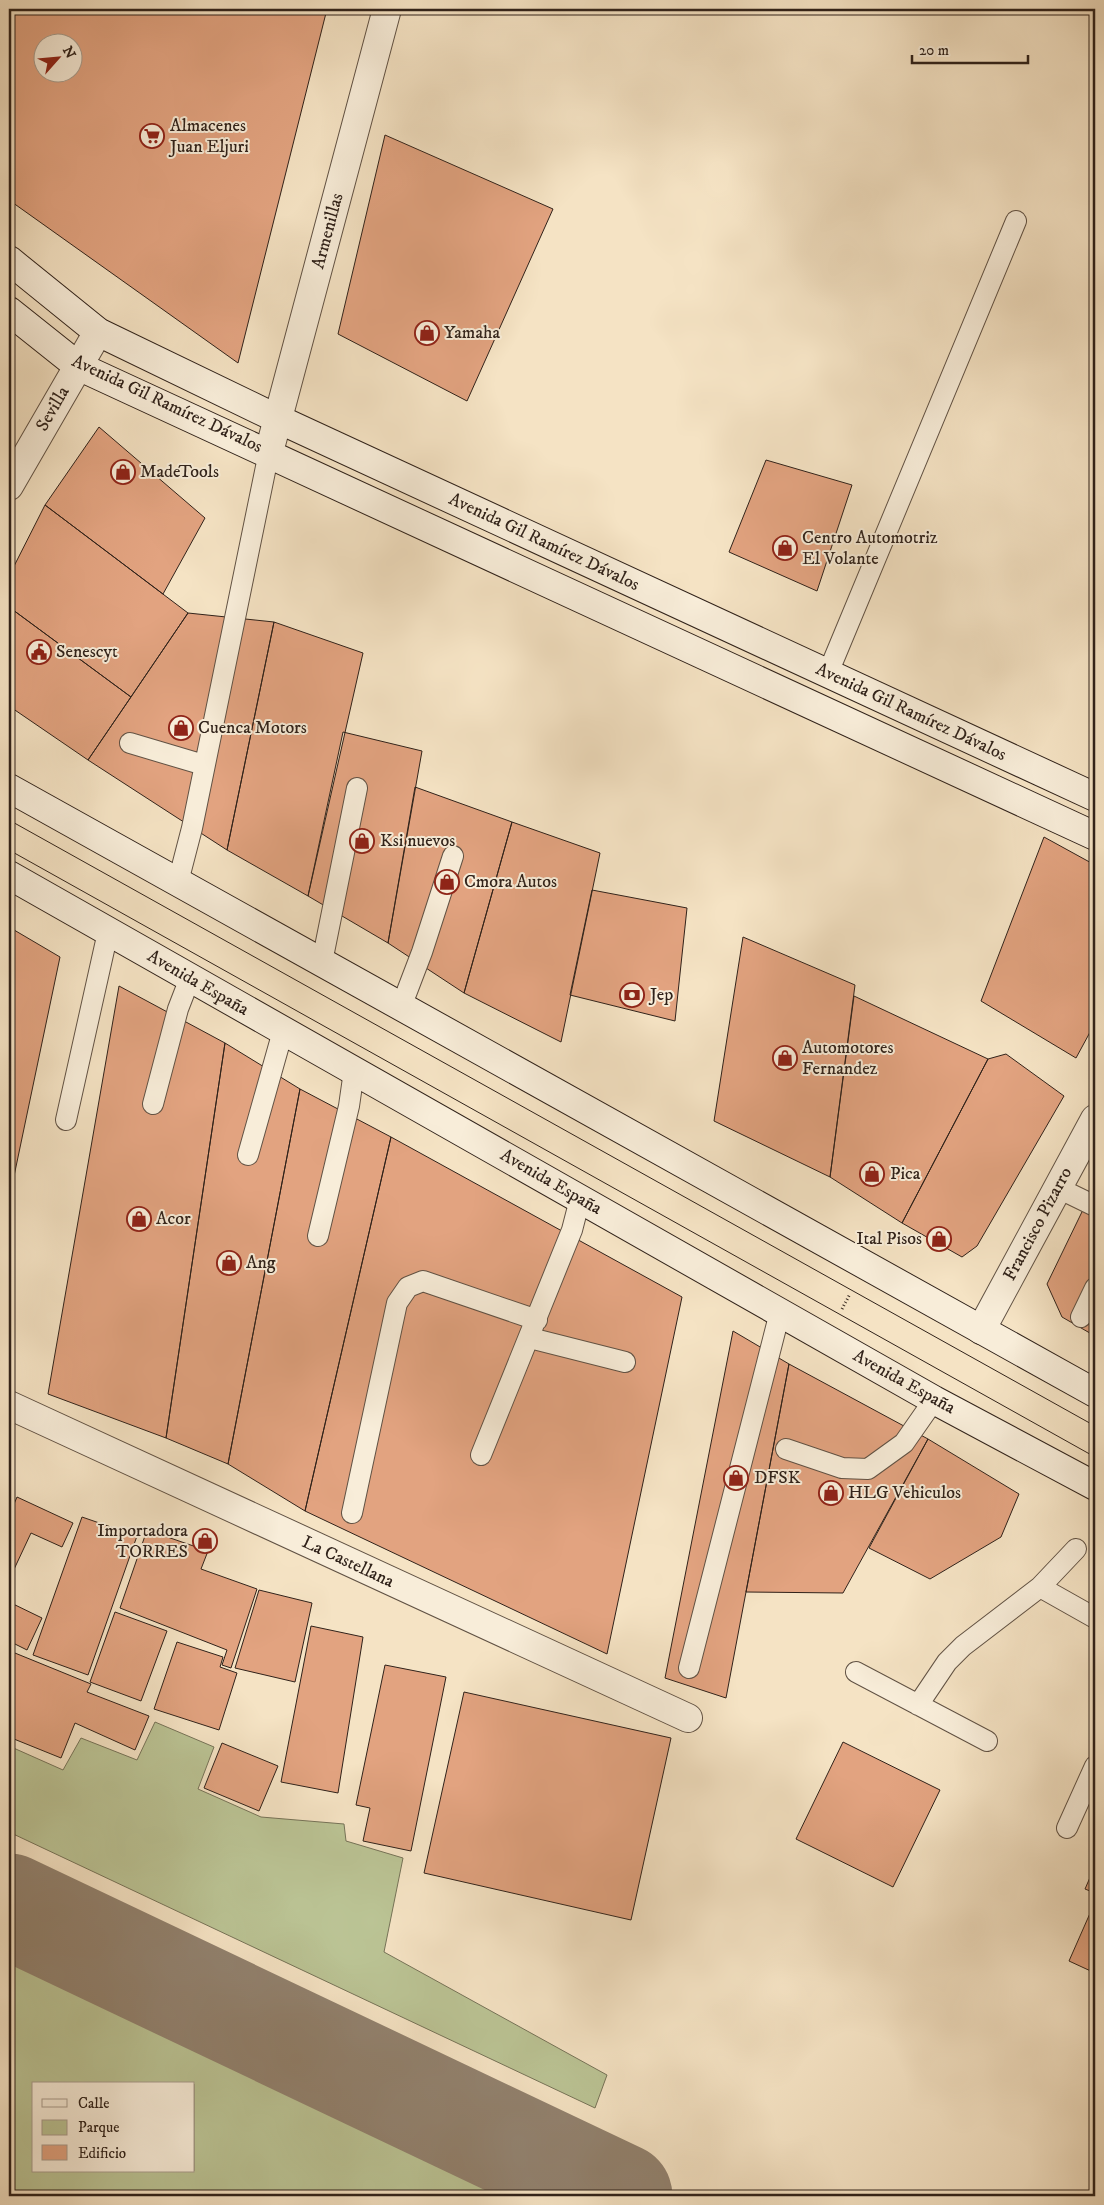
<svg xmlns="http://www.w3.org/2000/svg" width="1104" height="2205" font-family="'IM FELL DW Pica',serif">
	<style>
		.green { fill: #bbc495; stroke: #767358; fill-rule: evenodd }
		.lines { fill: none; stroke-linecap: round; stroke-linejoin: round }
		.taxiway { stroke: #92826f; stroke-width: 105 }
		.building { fill: #e2a380; stroke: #30221a; fill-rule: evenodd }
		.service-casing { stroke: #615244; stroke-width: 22 }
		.minor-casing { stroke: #615244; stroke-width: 30 }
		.secondary-casing { stroke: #30221a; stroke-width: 30 }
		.path { stroke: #30221a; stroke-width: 3; stroke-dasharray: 1 2.5; stroke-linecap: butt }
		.service { stroke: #f8edd9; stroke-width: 20 }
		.minor { stroke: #f8edd9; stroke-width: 28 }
		.secondary { stroke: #f8edd9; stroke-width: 28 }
		.tram { stroke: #30221a; stroke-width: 1 }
		.labels { text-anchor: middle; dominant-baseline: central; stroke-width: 4; stroke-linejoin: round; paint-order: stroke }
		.poi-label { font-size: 18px; fill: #30221a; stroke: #f8edd9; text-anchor: start }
		.street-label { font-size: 18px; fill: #30221a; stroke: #f8edd9 }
	</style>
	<rect width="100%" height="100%" fill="#f5e3c4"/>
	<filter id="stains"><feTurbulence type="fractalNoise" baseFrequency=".004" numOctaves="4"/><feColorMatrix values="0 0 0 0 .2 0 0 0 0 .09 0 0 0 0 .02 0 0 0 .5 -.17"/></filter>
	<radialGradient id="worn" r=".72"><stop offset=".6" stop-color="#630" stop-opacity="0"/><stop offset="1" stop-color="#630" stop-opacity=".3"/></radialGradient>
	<!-- green -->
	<path class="green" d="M155,1722l59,25 -16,42 63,28 83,7 2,17 57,17 -19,94 223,123 -12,33 -586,-276v-86l54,24 18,-32 56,22z
		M9,1959l503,237h-503zM34,2084h160v87h-160z"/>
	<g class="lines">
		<!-- taxiway -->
		<path class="taxiway" d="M9,1906l611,290"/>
	</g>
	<!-- building -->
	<path class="building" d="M9,9h318l-89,354 -229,-163zM42,42h30v30h-30z
		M385,135l168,74 -86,192 -129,-67z
		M99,427l106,91 -42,76 -118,-89z
		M766,460l86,25 -35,106 -88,-39z
		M45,505l143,108 -57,84 -122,-90v-31z
		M9,607l122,90 -43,63 -79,-54z
		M188,613l86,9 -47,228 -139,-90z
		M274,622l89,31 -55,243 -81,-46z
		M343,732l79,19 -34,192 -80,-47z
		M415,787l97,35 -48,171 -76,-50z
		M512,822l88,31 -39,189 -97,-49z
		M1044,837l51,28v158l-19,35 -95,-57z
		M592,890l95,18 -12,113 -105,-26z
		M9,927l51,30 -51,243z
		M743,937l112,48 -25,192 -116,-56z
		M119,986l106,57 -59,395 -118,-44z
		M854,996l134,63 -86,164 -72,-46z
		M225,1043l75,46 -72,375 -62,-26z
		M1006,1054l58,42 -87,150 -15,11 -60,-34 86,-164z
		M300,1089l91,48 -86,374 -77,-47z
		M391,1137l291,160 -75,357 -302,-143z
		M1095,1185v151l-33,-19 -15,-33z
		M733,1331l56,33 -63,334 -61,-20z
		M789,1364l139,75 -85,154 -97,-1z
		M928,1439l91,55 -18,43 -71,42 -61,-31z
		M17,1497l56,26 -11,24 -31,-14 -22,47v-64z
		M82,1517l55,19 -49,139 -55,-20z
		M147,1530l61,21 -7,18 56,20 -26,79 -9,-3 5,-15 -107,-42z
		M259,1590l53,13 -17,79 -60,-14z
		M9,1602l33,16 -15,32 -18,-9z
		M115,1612l52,19 -26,70 -51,-19z
		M311,1626l52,11 -25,156 -57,-11z
		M177,1642l46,15 -3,10 17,6 -18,57 -65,-21z
		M10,1651l81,33 -4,8 62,24 -14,34 -60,-27 -14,35 -52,-21z
		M385,1665l61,12 -35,174 -48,-10 7,-33 -14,-3z
		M464,1692l207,46 -40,182 -207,-47z
		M843,1742l97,48 -47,97 -97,-48z
		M222,1743l56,23 -19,45 -55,-23z
		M1095,1866v27l-10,-4z
		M1095,1902v71l-26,-12z"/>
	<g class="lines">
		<defs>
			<path id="service" d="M828,673l188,-452
				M130,743l74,22
				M178,882l14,-54 77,-376
				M322,962l35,-174
				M401,1007l21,-55 31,-96
				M153,1104l25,-95 12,-31
				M66,1120l42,-188
				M248,1155l35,-124
				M1058,1188l37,18
				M318,1236l31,-130 5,-35
				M1081,1317l14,-29
				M530,1338l95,24
				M786,1449l56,19 26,1 36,-26 30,-43
				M481,1455l91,-225 8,-31
				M352,1513l45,-210 11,-16 15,-6 114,39
				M1040,1587l55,31
				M689,1668l91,-356
				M856,1672l131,69
				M918,1705l29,-43 16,-16 77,-59 36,-38
				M1067,1828l28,-62"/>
			<path id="minor" d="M269,452l118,-443
				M9,486l89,-154
				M981,1330l114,-211
				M9,1405l679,313"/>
			<path id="secondary" d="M9,260l89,72 180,87 817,378
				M9,311l69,55 1017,470
				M9,788l1086,605
				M9,875l925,525 161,86"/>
		</defs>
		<!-- service casing -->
		<use href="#service" class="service-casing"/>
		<!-- minor casing -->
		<use href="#minor" class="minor-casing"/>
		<!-- secondary casing -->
		<use href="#secondary" class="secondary-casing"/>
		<!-- path -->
		<path class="path" d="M842,1309l8,-15"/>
		<!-- service -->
		<use href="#service" class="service"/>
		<!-- minor -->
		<use href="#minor" class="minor"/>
		<!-- secondary -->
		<use href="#secondary" class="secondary"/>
		<!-- tram -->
		<path class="tram" d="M9,820l1086,606
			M9,850l1086,607"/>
	</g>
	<!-- icons -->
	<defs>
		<symbol id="supermarket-ring" viewBox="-11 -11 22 22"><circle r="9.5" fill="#f8edd9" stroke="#8f2418" stroke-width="1.5"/><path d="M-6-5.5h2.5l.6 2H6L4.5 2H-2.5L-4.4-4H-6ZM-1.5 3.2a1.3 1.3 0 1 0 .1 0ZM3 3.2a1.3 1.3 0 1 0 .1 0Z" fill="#8f2418"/></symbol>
		<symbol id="shop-ring" viewBox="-11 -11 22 22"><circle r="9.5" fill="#f8edd9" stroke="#8f2418" stroke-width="1.5"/><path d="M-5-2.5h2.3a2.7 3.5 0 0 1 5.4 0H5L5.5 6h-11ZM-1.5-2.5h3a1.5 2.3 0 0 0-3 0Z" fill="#8f2418"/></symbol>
		<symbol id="civic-ring" viewBox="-11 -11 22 22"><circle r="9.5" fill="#f8edd9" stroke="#8f2418" stroke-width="1.5"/><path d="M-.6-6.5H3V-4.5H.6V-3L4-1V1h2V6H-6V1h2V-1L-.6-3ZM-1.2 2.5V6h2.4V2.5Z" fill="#8f2418"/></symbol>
		<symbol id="bank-ring" viewBox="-11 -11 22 22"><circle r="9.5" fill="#f8edd9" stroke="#8f2418" stroke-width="1.5"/><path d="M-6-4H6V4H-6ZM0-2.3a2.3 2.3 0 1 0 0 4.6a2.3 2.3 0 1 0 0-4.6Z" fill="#8f2418"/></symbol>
	</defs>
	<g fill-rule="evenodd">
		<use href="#supermarket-ring" x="138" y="122" width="28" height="28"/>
		<use href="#shop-ring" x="413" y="319" width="28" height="28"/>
		<use href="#shop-ring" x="109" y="458" width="28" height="28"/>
		<use href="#shop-ring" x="771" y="534" width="28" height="28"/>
		<use href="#civic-ring" x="25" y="638" width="28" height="28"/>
		<use href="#shop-ring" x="167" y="714" width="28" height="28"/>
		<use href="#shop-ring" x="348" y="827" width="28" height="28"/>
		<use href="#shop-ring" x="433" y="868" width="28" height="28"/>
		<use href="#bank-ring" x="618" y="981" width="28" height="28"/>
		<use href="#shop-ring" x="771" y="1044" width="28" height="28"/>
		<use href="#shop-ring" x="858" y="1160" width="28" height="28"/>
		<use href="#shop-ring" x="125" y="1205" width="28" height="28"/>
		<use href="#shop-ring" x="925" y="1225" width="28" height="28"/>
		<use href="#shop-ring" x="215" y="1249" width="28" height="28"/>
		<use href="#shop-ring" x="722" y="1464" width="28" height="28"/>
		<use href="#shop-ring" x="817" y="1479" width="28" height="28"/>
		<use href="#shop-ring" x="191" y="1527" width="28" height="28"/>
	</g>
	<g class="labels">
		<!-- poi labels -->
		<g class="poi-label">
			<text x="170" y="126">Almacenes<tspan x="170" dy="21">Juan Eljuri</tspan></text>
			<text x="444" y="333">Yamaha</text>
			<text x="140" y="472">MadeTools</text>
			<text x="802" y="538">Centro Automotriz<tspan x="802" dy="21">El Volante</tspan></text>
			<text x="56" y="652">Senescyt</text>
			<text x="198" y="728">Cuenca Motors</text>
			<text x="380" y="841">Ksi nuevos</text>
			<text x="464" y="882">Cmora Autos</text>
			<text x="650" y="995">Jep</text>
			<text x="802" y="1048">Automotores<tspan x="802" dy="21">Fernandez</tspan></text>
			<text x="890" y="1174">Pica</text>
			<text x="156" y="1219">Acor</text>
			<text x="922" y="1239" text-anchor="end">Ital Pisos</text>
			<text x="246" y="1263">Ang</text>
			<text x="754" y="1478">DFSK</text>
			<text x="848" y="1493">HLG Vehiculos</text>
			<text x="188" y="1531" text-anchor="end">Importadora<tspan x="188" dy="21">TORRES</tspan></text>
		</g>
		<!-- street labels -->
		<g class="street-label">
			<text transform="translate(328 231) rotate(-75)">Armenillas</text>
			<text transform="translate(167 404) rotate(25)">Avenida Gil Ramírez Dávalos</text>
			<text transform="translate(53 409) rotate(-60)">Sevilla</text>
			<text transform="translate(544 542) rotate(25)">Avenida Gil Ramírez Dávalos</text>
			<text transform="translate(911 712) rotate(25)">Avenida Gil Ramírez Dávalos</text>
			<text transform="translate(198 983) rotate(30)">Avenida España</text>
			<text transform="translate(551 1182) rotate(30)">Avenida España</text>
			<text transform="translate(1038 1224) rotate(-62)">Francisco Pizarro</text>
			<text transform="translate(904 1382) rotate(29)">Avenida España</text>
			<text transform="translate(348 1562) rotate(25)">La Castellana</text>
		</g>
	</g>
	<!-- margin -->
	<rect width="1104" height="2205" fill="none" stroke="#f5e3c4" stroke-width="30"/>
	<rect x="10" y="10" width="1084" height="2185" fill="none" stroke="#30221a" stroke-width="2.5"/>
	<rect x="15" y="15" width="1074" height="2175" fill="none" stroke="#30221a"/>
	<!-- legend -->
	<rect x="32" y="2082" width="162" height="90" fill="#f8edd9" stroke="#a89c8d"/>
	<rect x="42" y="2099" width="25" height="8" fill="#f8edd9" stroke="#a89c8d"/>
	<text x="78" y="2108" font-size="15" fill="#30221a">Calle</text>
	<rect x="42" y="2120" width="25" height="15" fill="#bbc495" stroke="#a89c8d"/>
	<text x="78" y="2132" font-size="15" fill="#30221a">Parque</text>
	<rect x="42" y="2145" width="25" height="15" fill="#e2a380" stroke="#a89c8d"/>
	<text x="78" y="2158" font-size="15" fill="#30221a">Edificio</text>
	<!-- north arrow -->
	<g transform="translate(58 58) rotate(63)"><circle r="24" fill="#f8edd9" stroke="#a89c8d"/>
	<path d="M0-4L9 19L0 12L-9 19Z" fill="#8f2418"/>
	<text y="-8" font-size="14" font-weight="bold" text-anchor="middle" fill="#30221a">N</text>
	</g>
	<!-- scale -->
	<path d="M912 55v8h116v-8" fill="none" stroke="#30221a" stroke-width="2.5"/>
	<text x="919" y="55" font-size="15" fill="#30221a" stroke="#f8edd9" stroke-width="4" paint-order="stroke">20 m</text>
	<rect width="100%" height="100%" filter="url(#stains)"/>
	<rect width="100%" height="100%" fill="url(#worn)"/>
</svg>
